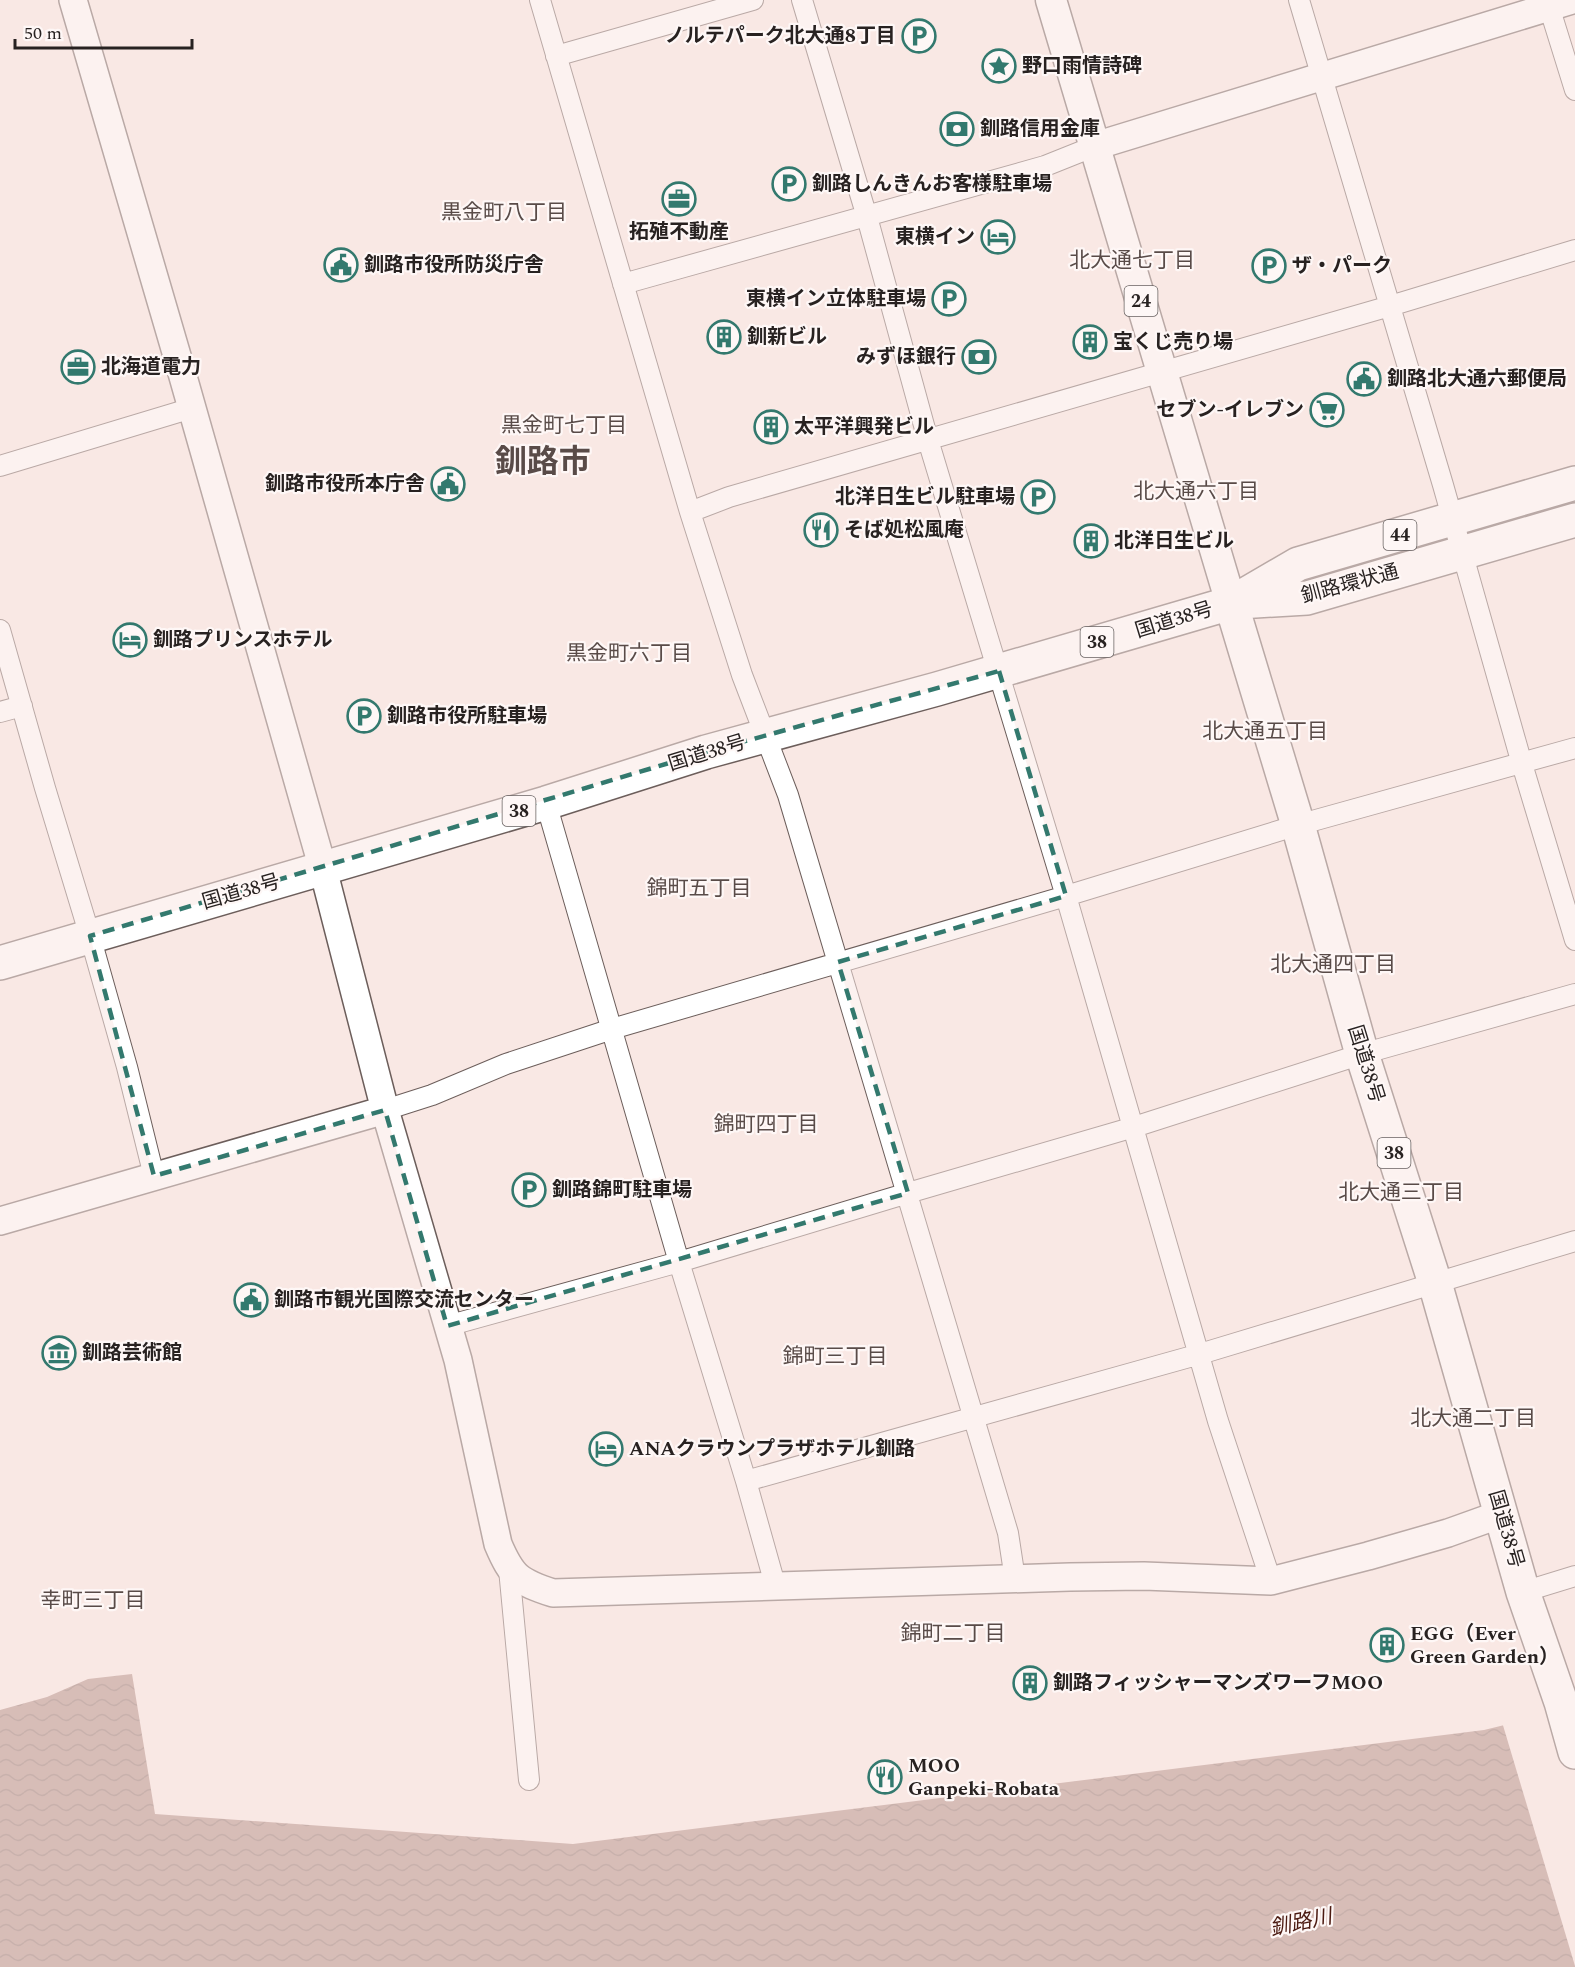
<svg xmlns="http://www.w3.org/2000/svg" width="1575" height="1967" font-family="Spectral,'Noto Sans JP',serif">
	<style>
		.water { fill: url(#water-waves) }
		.pier { fill: #f9e8e4 }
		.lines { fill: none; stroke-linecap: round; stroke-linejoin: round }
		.street-casing { stroke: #6c5e5b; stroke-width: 22 }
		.secondary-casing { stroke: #6c5e5b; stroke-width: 30 }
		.primary-casing { stroke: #6c5e5b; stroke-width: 33 }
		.highway-casing { stroke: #6c5e5b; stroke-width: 36 }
		.street { stroke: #fff; stroke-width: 20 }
		.secondary { stroke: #fff; stroke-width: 27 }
		.primary { stroke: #fff; stroke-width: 30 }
		.highway { stroke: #fff; stroke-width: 33 }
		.marked { fill: none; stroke: #33796e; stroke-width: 4.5; stroke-dasharray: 12 8; stroke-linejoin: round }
		.labels { text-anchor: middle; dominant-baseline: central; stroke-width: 4.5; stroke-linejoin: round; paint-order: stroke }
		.shield { fill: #fef7f6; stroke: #686261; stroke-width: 1.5 }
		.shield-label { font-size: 18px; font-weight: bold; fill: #282221 }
		.poi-label { font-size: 20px; font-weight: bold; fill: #282221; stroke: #fef7f6; text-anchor: start }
		.street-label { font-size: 20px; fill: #282221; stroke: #fef7f6 }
		.neighbourhood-label { font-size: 21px; fill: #594b48; stroke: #fef7f6 }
		.water-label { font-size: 21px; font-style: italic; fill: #4b1a11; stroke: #fef7f6 }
		.town-label { font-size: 32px; font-weight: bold; fill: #594b48; stroke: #fef7f6 }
	</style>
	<defs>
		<pattern id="water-waves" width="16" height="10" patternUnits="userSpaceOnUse" patternTransform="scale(1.5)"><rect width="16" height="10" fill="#ad8981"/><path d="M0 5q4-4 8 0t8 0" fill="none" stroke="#8d7069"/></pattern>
	</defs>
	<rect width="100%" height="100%" fill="#f9e8e4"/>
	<!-- water -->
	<path class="water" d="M132,1674l23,140 418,30 911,-114 91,-22v259h-1575v-257l47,-13 41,-18z"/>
	<!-- pier -->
	<path class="pier" d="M1575,1705v261l-73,-244z"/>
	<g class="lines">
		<defs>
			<path id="street" d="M540,0l150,512 52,163 46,120 220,738 7,46
				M802,0l65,217 61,223 138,456 152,525 53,160
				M1299,0l144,485 79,279 53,176
				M1547,0l28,90
				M556,56l197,-56
				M623,284l422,-118 50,-20
				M0,466l192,-58
				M690,512l39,-15 661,-191 185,-56
				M0,630l45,158 45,148 37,131 27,109
				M0,712l22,-6
				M546,803l133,459 67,219 30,107
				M385,1110l47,-15 74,-31 106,-35 454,-133 232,-71 277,-77
				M447,1326l232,-64 229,-69 226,-66 228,-73 213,-60
				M746,1481l454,-127 375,-113
				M509,1569l20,211
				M1523,1592l52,-16"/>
			<path id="secondary" d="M73,0l107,366 143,503 62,241 73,250 40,184c14,33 21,38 55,49l517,-16 74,-1 127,5 97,-25 80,-23 53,-19
				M1095,146l477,-146
				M0,1221l385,-111"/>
			<path id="primary" d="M1051,0l180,603"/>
			<path id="highway" d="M1239,602l68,-4 268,-78
				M1231,603l67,222 64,229 73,229 88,309 38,110 14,50
				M0,963l546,-160 160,-51 231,-63 294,-86 67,-39 277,-81"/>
		</defs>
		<!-- street casing -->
		<use href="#street" class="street-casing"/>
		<!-- secondary casing -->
		<use href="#secondary" class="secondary-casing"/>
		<!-- primary casing -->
		<use href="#primary" class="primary-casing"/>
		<!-- highway casing -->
		<use href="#highway" class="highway-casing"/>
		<!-- street -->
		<use href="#street" class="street"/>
		<!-- secondary -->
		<use href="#secondary" class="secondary"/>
		<!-- primary -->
		<use href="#primary" class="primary"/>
		<!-- highway -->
		<use href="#highway" class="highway"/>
	</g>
	<!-- marked area -->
	<path d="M0 0H1575V1967H0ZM999,671l67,225 -228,66 70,231 -461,133 -62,-216 -231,66 -64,-240 616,-184z" fill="#f9e8e4" fill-opacity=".55" fill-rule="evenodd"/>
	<path class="marked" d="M999,671l67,225 -228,66 70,231 -461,133 -62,-216 -231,66 -64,-240 616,-184z"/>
	<!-- icons -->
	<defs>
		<symbol id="parking-ring" viewBox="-11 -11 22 22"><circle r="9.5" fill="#fef7f6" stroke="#33796e" stroke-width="1.5"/><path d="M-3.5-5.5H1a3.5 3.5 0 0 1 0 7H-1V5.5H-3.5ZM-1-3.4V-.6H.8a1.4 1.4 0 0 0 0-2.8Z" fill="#33796e"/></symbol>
		<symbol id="sight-ring" viewBox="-11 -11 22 22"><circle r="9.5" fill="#fef7f6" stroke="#33796e" stroke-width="1.5"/><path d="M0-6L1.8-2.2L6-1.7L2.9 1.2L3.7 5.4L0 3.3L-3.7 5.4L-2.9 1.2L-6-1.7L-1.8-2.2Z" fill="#33796e"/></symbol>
		<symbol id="bank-ring" viewBox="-11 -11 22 22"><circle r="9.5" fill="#fef7f6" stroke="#33796e" stroke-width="1.5"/><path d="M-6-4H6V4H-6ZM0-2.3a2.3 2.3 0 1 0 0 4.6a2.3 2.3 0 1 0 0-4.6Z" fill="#33796e"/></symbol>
		<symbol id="office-ring" viewBox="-11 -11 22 22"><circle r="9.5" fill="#fef7f6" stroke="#33796e" stroke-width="1.5"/><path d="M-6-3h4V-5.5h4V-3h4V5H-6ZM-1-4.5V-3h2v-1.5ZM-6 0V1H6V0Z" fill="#33796e"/></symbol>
		<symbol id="hotel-ring" viewBox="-11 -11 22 22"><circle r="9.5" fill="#fef7f6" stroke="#33796e" stroke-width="1.5"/><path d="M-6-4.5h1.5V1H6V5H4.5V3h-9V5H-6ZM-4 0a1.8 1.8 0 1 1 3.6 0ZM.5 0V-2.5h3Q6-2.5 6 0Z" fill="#33796e"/></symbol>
		<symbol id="civic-ring" viewBox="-11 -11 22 22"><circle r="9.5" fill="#fef7f6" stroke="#33796e" stroke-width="1.5"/><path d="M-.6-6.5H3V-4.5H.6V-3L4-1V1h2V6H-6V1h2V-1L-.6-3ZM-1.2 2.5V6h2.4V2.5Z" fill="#33796e"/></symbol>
		<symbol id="building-ring" viewBox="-11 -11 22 22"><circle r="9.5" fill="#fef7f6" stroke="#33796e" stroke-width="1.5"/><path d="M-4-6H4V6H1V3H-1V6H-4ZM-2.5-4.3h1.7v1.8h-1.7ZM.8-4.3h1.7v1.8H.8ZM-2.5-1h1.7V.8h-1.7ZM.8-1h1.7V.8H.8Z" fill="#33796e"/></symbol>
		<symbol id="supermarket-ring" viewBox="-11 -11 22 22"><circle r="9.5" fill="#fef7f6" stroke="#33796e" stroke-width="1.5"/><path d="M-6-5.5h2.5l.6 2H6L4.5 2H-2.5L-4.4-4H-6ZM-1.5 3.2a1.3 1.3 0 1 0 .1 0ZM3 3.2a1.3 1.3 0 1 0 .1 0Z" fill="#33796e"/></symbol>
		<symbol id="restaurant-ring" viewBox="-11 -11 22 22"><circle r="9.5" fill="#fef7f6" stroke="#33796e" stroke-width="1.5"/><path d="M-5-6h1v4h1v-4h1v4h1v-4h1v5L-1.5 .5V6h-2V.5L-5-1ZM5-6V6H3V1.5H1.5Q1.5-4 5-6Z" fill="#33796e"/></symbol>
		<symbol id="museum-ring" viewBox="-11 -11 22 22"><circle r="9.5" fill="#fef7f6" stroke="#33796e" stroke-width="1.5"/><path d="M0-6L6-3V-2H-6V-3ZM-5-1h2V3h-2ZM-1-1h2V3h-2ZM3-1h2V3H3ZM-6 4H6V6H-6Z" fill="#33796e"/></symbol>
	</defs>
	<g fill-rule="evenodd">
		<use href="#parking-ring" x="900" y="17" width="38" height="38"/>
		<use href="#sight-ring" x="980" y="47" width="38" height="38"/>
		<use href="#bank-ring" x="938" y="110" width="38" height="38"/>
		<use href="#parking-ring" x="770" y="165" width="38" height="38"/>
		<use href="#office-ring" x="660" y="180" width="38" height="38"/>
		<use href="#hotel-ring" x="979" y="218" width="38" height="38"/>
		<use href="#civic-ring" x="322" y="246" width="38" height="38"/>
		<use href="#parking-ring" x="1250" y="247" width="38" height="38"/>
		<use href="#parking-ring" x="930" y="280" width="38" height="38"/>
		<use href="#building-ring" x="705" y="318" width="38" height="38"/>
		<use href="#building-ring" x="1071" y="323" width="38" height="38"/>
		<use href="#bank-ring" x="960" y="338" width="38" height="38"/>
		<use href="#office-ring" x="59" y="348" width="38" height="38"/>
		<use href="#civic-ring" x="1345" y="360" width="38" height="38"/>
		<use href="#supermarket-ring" x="1308" y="391" width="38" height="38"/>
		<use href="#building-ring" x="752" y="408" width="38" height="38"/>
		<use href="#civic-ring" x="429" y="465" width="38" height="38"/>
		<use href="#parking-ring" x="1019" y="478" width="38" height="38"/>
		<use href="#restaurant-ring" x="802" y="511" width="38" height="38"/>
		<use href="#building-ring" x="1072" y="522" width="38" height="38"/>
		<use href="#hotel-ring" x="111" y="621" width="38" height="38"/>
		<use href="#parking-ring" x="345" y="697" width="38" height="38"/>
		<use href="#parking-ring" x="510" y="1171" width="38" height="38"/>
		<use href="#civic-ring" x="232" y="1281" width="38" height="38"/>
		<use href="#museum-ring" x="40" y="1334" width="38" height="38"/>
		<use href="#hotel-ring" x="587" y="1430" width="38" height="38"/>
		<use href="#building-ring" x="1368" y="1626" width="38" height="38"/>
		<use href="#building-ring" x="1011" y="1664" width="38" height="38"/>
		<use href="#restaurant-ring" x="866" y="1758" width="38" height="38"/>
	</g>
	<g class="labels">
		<!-- shield labels -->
		<g class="shield">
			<rect x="1124.5" y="286" width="33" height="30" rx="4.5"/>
			<rect x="1383.5" y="520" width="33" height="30" rx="4.5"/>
			<rect x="1080.5" y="627" width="33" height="30" rx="4.5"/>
			<rect x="502.5" y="796" width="33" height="30" rx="4.5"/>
			<rect x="1377.5" y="1138" width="33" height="30" rx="4.5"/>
		</g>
		<g class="shield-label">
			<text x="1141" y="301">24</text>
			<text x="1400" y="535">44</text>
			<text x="1097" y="642">38</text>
			<text x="519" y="811">38</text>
			<text x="1394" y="1153">38</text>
		</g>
		<!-- poi labels -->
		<g class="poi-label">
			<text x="896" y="36" text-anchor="end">ノルテパーク北大通8丁目</text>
			<text x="1022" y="66">野口雨情詩碑</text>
			<text x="980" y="129">釧路信用金庫</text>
			<text x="812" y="184">釧路しんきんお客様駐車場</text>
			<text x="679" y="232" text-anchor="middle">拓殖不動産</text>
			<text x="975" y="237" text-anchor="end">東横イン</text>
			<text x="364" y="265">釧路市役所防災庁舎</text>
			<text x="1292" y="266">ザ・パーク</text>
			<text x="926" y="299" text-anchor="end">東横イン立体駐車場</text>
			<text x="747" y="337">釧新ビル</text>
			<text x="1113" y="342">宝くじ売り場</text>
			<text x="956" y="357" text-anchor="end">みずほ銀行</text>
			<text x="101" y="367">北海道電力</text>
			<text x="1387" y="379">釧路北大通六郵便局</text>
			<text x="1304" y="410" text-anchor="end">セブン-イレブン</text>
			<text x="794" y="427">太平洋興発ビル</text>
			<text x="425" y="484" text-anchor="end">釧路市役所本庁舎</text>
			<text x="1015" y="497" text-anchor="end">北洋日生ビル駐車場</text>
			<text x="844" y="530">そば処松風庵</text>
			<text x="1114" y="541">北洋日生ビル</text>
			<text x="153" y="640">釧路プリンスホテル</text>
			<text x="387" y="716">釧路市役所駐車場</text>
			<text x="552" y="1190">釧路錦町駐車場</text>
			<text x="274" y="1300">釧路市観光国際交流センター</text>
			<text x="82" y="1353">釧路芸術館</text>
			<text x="629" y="1449">ANAクラウンプラザホテル釧路</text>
			<text x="1410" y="1634">EGG（Ever<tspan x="1410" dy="23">Green Garden）</tspan></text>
			<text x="1053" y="1683">釧路フィッシャーマンズワーフMOO</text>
			<text x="908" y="1766">MOO<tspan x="908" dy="23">Ganpeki-Robata</tspan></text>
		</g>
		<!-- street labels -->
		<g class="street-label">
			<text transform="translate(1350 584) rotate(-15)">釧路環状通</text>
			<text transform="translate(1174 620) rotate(-17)">国道38号</text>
			<text transform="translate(707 753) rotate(-17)">国道38号</text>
			<text transform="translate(241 892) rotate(-16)">国道38号</text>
			<text transform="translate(1366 1064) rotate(73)">国道38号</text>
			<text transform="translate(1506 1529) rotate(74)">国道38号</text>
		</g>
		<!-- neighbourhood labels -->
		<g class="neighbourhood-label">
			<text x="504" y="213">黒金町八丁目</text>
			<text x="1132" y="261">北大通七丁目</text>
			<text x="564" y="426">黒金町七丁目</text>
			<text x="1196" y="492">北大通六丁目</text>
			<text x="629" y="654">黒金町六丁目</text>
			<text x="1265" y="732">北大通五丁目</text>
			<text x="699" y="889">錦町五丁目</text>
			<text x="1333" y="965">北大通四丁目</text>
			<text x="766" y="1125">錦町四丁目</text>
			<text x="1401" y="1193">北大通三丁目</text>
			<text x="835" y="1357">錦町三丁目</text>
			<text x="1473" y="1419">北大通二丁目</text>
			<text x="93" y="1601">幸町三丁目</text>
			<text x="953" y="1634">錦町二丁目</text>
		</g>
		<!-- water labels -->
		<g class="water-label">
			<text transform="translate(1301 1923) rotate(-12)">釧路川</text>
		</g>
		<!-- town labels -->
		<g class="town-label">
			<text x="543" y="462">釧路市</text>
		</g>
	</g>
	<!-- scale -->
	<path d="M15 39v9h177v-9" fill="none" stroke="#282221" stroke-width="3"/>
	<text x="24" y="39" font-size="18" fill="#282221" stroke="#fef7f6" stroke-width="4.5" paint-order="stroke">50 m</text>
</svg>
